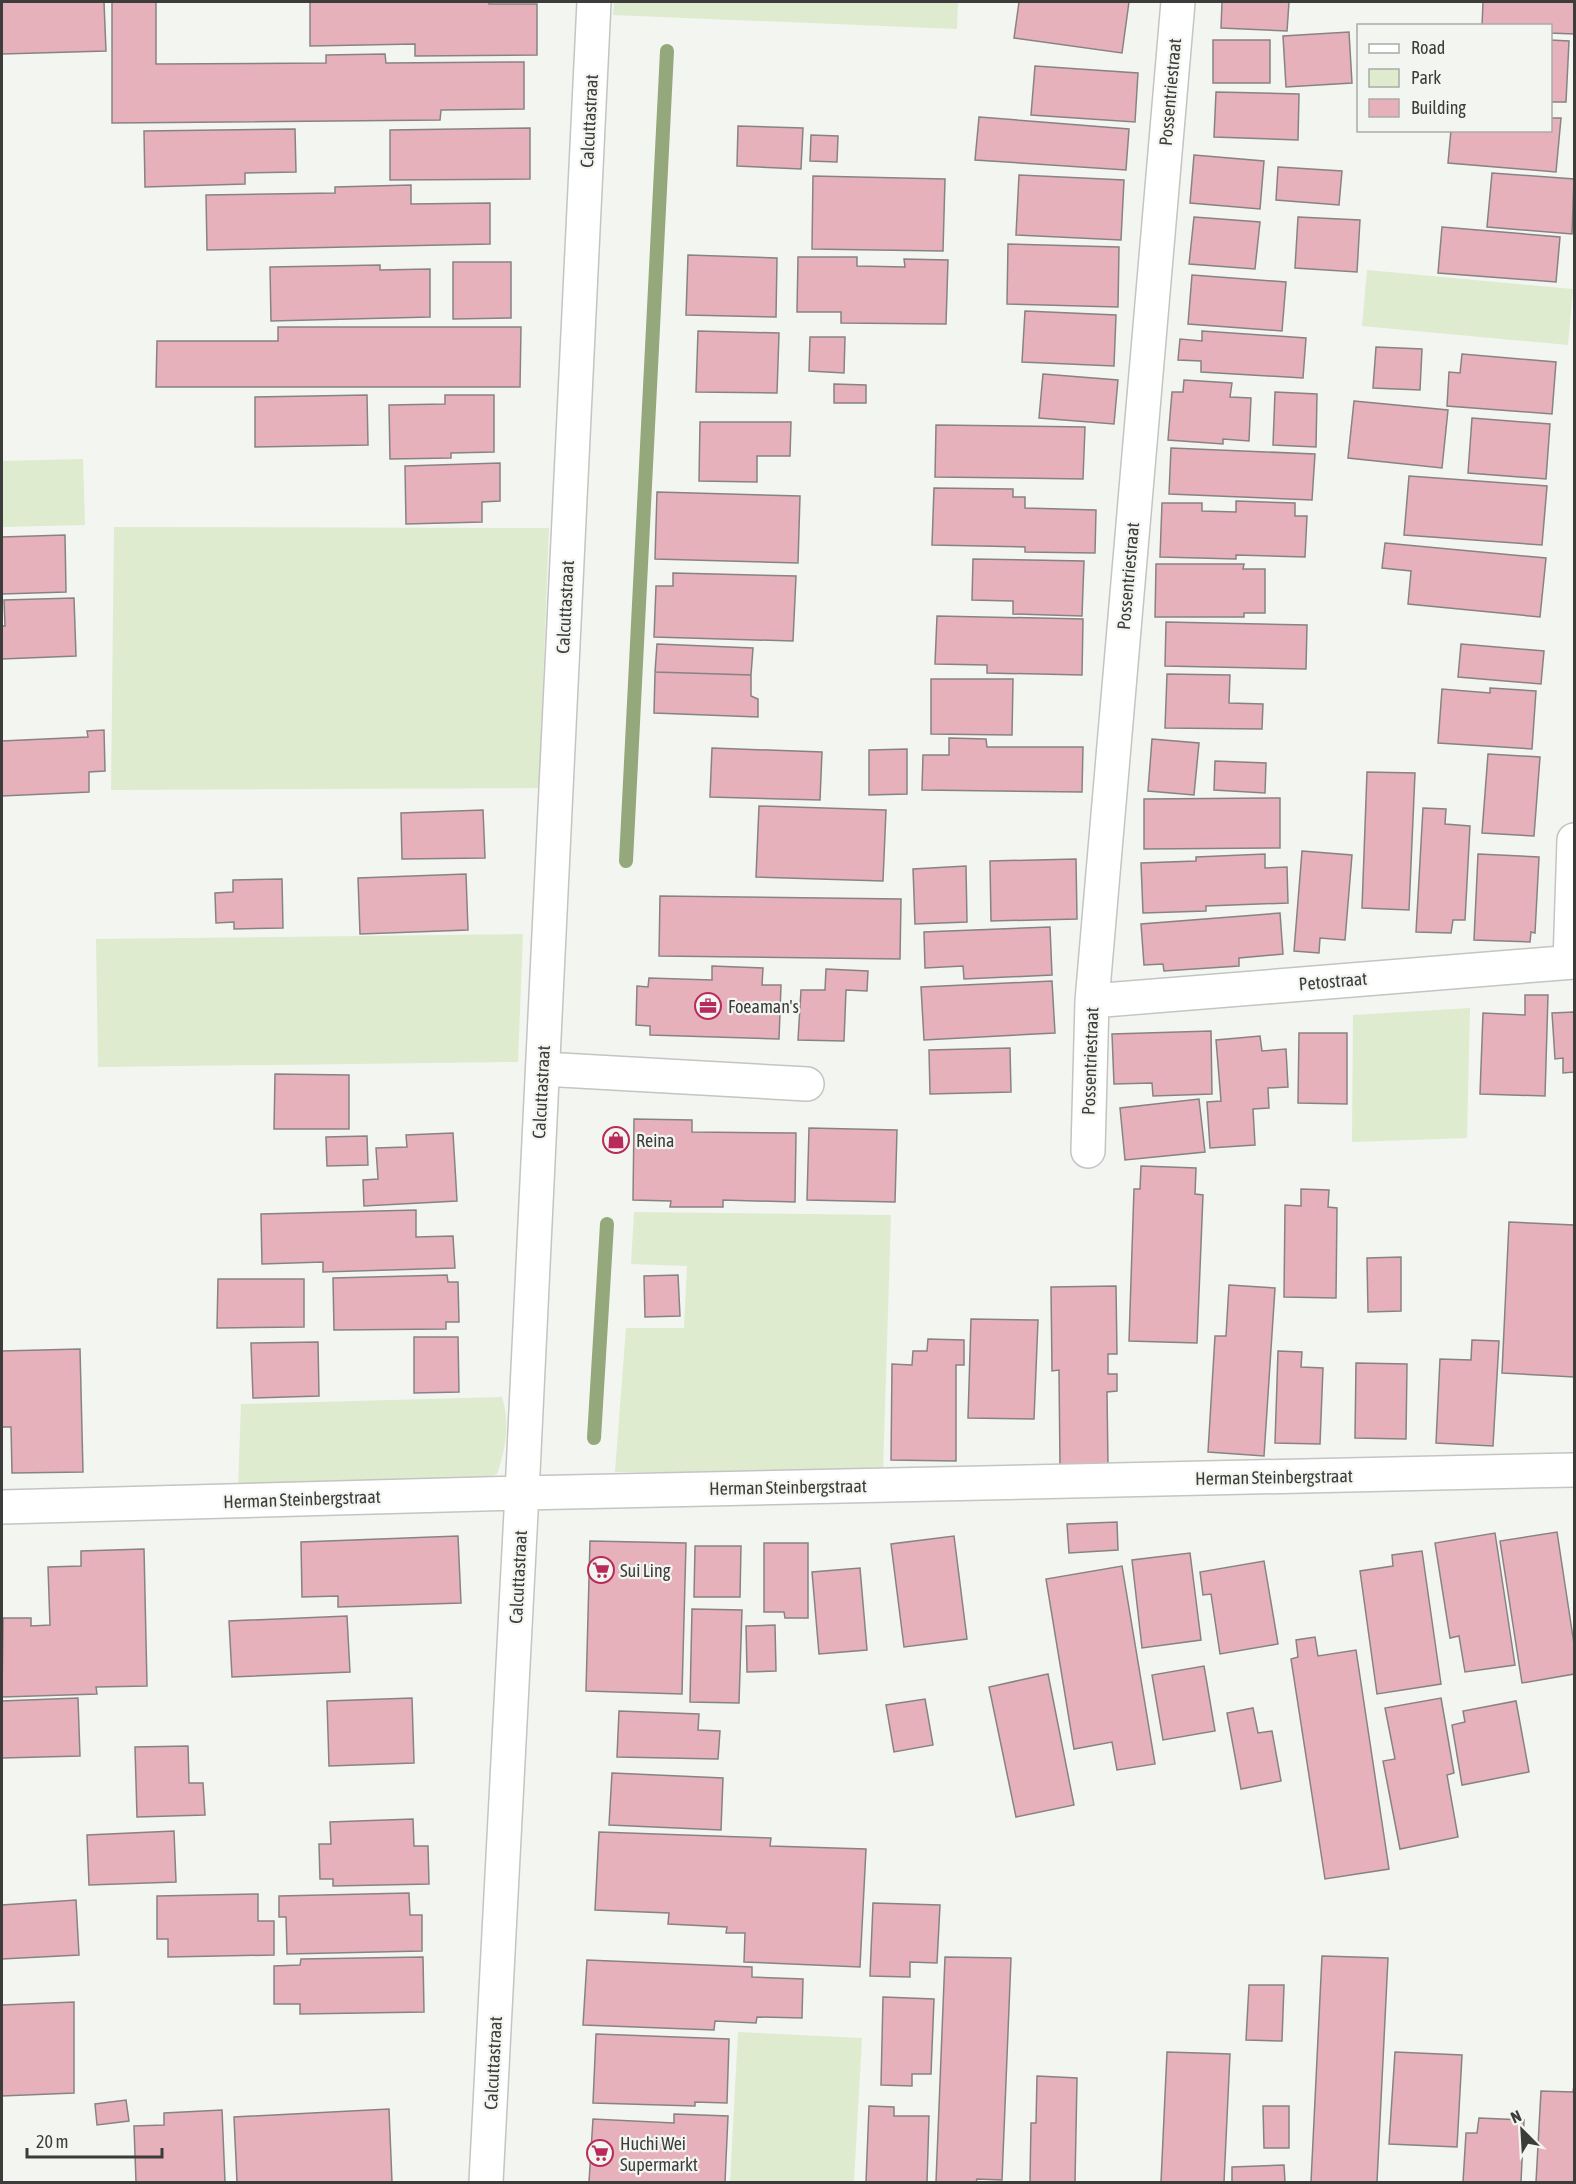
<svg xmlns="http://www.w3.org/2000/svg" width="1576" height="2184" font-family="'Asap Condensed',sans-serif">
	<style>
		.green { fill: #deebcf }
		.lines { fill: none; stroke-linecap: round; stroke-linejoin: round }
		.stream { stroke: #94a87c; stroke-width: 14 }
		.building { fill: #e7b1bc; stroke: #878384; stroke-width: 1.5 }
		.minor-casing { stroke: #c3c5c2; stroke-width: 36 }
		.minor { stroke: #fff; stroke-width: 33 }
		.labels { text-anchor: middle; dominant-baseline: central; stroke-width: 4.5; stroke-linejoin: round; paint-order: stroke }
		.street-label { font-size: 18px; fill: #3c3d3b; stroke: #f3f5f1 }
		.poi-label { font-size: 18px; fill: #3c3d3b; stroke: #f3f5f1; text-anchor: start }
	</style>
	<rect width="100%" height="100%" fill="#f3f5f1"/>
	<!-- green -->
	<path class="green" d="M614,2h344l-1,27 -344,-14z
		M1367,270l206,19 -5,56 -206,-19z
		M83,459l2,66 -83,2v-66z
		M114,527l435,1 -10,260 -428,2z
		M523,934l-5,128 -420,5 -2,-128z
		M1470,1008l-3,130 -115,4 1,-127z
		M634,1212l257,3 -8,258 -268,-1 11,-144h58l3,-62 -56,-2z
		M502,1397c8,25 4,52 -5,77l-15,6 -244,9 3,-85z
		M738,2032l124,6 -8,144h-124z"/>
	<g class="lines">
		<!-- stream -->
		<path class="stream" d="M626,861l41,-810
			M594,1438l13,-214"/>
	</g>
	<!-- building -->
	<path class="building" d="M2,2h102l2,49 -104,3z
		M112,2h44v62l170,-1v-8l59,-1 1,9 138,-1v47l-83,1 -1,10 -328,3z
		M310,2h179v2h48v51l-122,1v-12l-105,2z
		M1019,2h110l-7,51 -108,-15z
		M1222,2h67l-2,29 -66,-3z
		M1483,2h91v32l-24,-1v-7h-68z
		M1349,32l3,51 -66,4 -3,-51z
		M1213,40h57v43h-57z
		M1550,40l19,1 -3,61h-16z
		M1035,66l103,7 -3,49 -104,-7z
		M1216,92l83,2 -1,46 -84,-3z
		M979,117l150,12 -3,41 -151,-10z
		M1550,118h11l-5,54 -108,-9 3,-33h99z
		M738,126l65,2 -2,41 -64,-3z
		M530,128v51l-140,1v-50z
		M295,129l1,43 -51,1v11l-100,3 -1,-56z
		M811,135l27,1 -1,26 -27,-1z
		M1194,155l70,6 -4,48 -70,-6z
		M1278,167l64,4 -3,34 -63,-5z
		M1492,173l82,6 -2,55 -85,-7z
		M1019,175l105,5 -3,60 -105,-5z
		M813,176l132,3 -2,72 -131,-2z
		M411,185v19l79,-1v41l-283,6 -1,-55 129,-2v-6z
		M1194,217l66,5 -5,47 -66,-5z
		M1298,217l62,3 -3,52 -62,-4z
		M1442,227l118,10 -4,45 -118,-9z
		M1008,244l111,3 -1,60 -111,-3z
		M688,255l89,3 -1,59 -90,-2z
		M798,257h59v9l48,1 -1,-8 44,1 -2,64 -105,-1v-11h-44z
		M453,262h58v56l-58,1z
		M380,265v5l50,-1v48l-159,4 -1,-54z
		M1192,275l94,7 -4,49 -94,-7z
		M1025,311l91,4 -2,51 -92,-4z
		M278,327h243l-1,60h-364l1,-46h121z
		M698,331l81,2 -2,60 -81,-1z
		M1202,331l104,7 -3,40 -102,-6v-11l-23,-1 2,-21 22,2z
		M810,337h35l-1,36 -35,-2z
		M1376,347l46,2 -2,41 -47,-2z
		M1462,354l94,8 -4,52 -105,-8 2,-34 11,1z
		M1043,374l75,6 -4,44 -75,-6z
		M1184,380l48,3 -2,14 21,1 -2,43 -26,-2v5l-55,-4 4,-48h11z
		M834,384l32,1v18h-32z
		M1275,392l42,2 -1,53 -43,-2z
		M367,395l1,50 -113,2v-50z
		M445,395h49v57l-43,1v5l-61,1 -1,-54 56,-1z
		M1354,401l94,9 -6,58 -94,-10z
		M1472,418l78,6 -4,55 -78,-6z
		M700,422h91l-1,34h-33v26l-58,-1z
		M936,425l149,2 -2,52 -148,-2z
		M1171,448l144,6 -3,46 -143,-6z
		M500,463v38l-18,1v20l-76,2 -1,-58z
		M1409,476l138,10 -5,59 -138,-10z
		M934,488l79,1v8h12v11l71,2 -1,43 -70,-1v-5l-93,-2z
		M657,492l143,4 -2,67 -143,-4z
		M1236,501l59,2v13h12l-2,41 -69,-2v4l-76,-2 2,-54h40v8l34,1z
		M65,535l1,57 -64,2v-57z
		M1385,543l161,15 -6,59 -132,-13 3,-33 -29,-3z
		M973,559l111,2 -2,55 -69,-2v-13l-41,-1z
		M1156,564h88l-1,5h22v44h-21v4h-89z
		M673,573l123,3 -3,65 -139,-4 2,-51h17z
		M74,598l2,58 -74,3v-33h3l-1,-26z
		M937,616l146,3 -1,56 -95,-2v-8l-52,-1z
		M1166,622l141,3 -1,44 -141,-3z
		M657,644l96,4 -2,27 -96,-3z
		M1461,644l83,7 -3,33 -83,-7z
		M655,672l96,3v21l7,3v18l-104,-4z
		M1167,674l63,1 -1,28 34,1 -1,25 -97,-1z
		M931,679h82l-1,56 -81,-1z
		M1490,688l46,3 -4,58 -94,-6 4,-54 48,4z
		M104,730l1,41 -16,1v20l-87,4v-55l86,-4 -1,-6z
		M949,738l37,1 1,8h96l-1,45 -160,-2 1,-35h26z
		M1152,739l47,4 -5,52 -46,-4z
		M712,748l110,4 -2,48 -110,-3z
		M907,749v45l-38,1v-45z
		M1488,754l52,3 -6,79 -52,-3z
		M1215,761l51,2 -1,30 -51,-3z
		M1367,772l48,1 -6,137 -47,-2z
		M1280,798v50l-136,1v-50z
		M759,806l127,4 -3,71 -127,-4z
		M1423,808l23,1 -1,15 25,2 -5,94h-12l-2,13 -35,-1z
		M483,810l2,48 -83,1 -1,-46z
		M1302,851l50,4 -7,85 -25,-2 -1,15 -25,-2z
		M1265,854v14l22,-1 1,36 -82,3v5l-63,2 -2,-50 55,-2v-4z
		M1478,854l61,3 -4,76 -4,-1 -1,10 -56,-2z
		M1076,859l1,60 -86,2 -1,-60z
		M966,866l1,56 -52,2 -2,-55z
		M466,874l2,56 -108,4 -2,-56z
		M282,879l1,49 -49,1v-7l-18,1 -1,-30 18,-1v-12z
		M660,896l241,3 -1,60 -241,-3z
		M1280,913l3,41 -44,4v8l-75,5 -1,-7 -19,1 -3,-41z
		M1050,927l2,48 -88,4 -1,-13 -38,2 -1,-36z
		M712,966l51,2 -1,17h19l-2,54 -129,-4v-9l-14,-1 1,-39 11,1 1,-9 63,2z
		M826,969l42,2 -1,20 -21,-1 -2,51 -46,-1 3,-50h24z
		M1052,981l3,52 -131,7 -3,-53z
		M1525,995h23l-3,101 -65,-2 3,-81 42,2z
		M1574,1012v60l-11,1v-15l-8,1 -3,-46z
		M1211,1031l1,63 -59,2 -1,-13 -38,1 -2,-50z
		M1299,1033h48v71l-49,-1z
		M1260,1036l2,15 24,-2 2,38 -20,1 1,20 -16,1 2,36 -45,3 -3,-46 14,-1 -5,-61z
		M1010,1048l1,44 -81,2 -1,-44z
		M275,1074l74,1v54h-75z
		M1199,1099l6,53 -80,8 -5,-52z
		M634,1119l58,1v12l104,1 -1,69 -72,-2v7h-53l1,-6 -38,-1z
		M809,1128l88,2 -2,72 -88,-2z
		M453,1133l4,68 -93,5 -1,-26 15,-1 -2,-31 31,-1 -1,-12z
		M367,1136l1,29 -41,1 -1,-29z
		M1141,1166l55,2 -1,26 8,1 -6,148 -68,-2 5,-152h6z
		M1301,1189l28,1 -1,17 9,1 -1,90 -52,-1 1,-92 16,1z
		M416,1210v27l37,-1 2,32 -132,4v-10l-61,2 -1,-50z
		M1509,1222l65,3v152l-72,-4z
		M1401,1257v54l-33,1 -1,-54z
		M447,1275l1,7h10l1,40h-13v7l-112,1 -1,-52z
		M678,1275l2,41 -35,1 -1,-41z
		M218,1279h86v48l-87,1z
		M1229,1285l46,3 -11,168 -56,-4 7,-116h11z
		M1116,1286l1,68h-9v20h9v17l-10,1 1,73 -48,1 -1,-96 -7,1 -1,-84z
		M971,1319l67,1 -4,99 -66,-1z
		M414,1337h44l1,55 -45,1z
		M928,1339l36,1v25h-8v96l-65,-1 1,-96 20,1 1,-14h14z
		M1472,1340l27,1 -6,105 -57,-3 4,-84 31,1z
		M318,1342l1,54 -66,2 -2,-55z
		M80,1349l3,123 -71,1 -1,-46h-9v-76z
		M1278,1351l24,1 -1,15 22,1 -3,76 -45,-1z
		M1356,1363l51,1 -1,75 -51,-1z
		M1117,1522l1,28 -49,3 -2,-29z
		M1557,1532l17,112v30l-52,9 -22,-142z
		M1495,1533l20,132 -50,7 -6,-36 -9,2 -15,-95z
		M458,1536l3,67 -123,4v-11l-36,1 -1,-55z
		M954,1536l13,103 -63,8 -13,-103z
		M590,1541l96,2 -4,151 -96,-3z
		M764,1543h44v75h-23l-1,-6h-20z
		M695,1546h46l-1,51h-46z
		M144,1549l3,137 -51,1 1,7 -95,3 1,-79h28v8l19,-1 -2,-58 33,-1v-15z
		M1422,1551l19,133 -64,10 -17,-123 33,-5 -1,-11z
		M1190,1553l11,87 -59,8 -10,-88z
		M1264,1561l14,83 -58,10 -9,-60 -8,1 -3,-23z
		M1122,1566l33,198 -38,6 -5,-28 -38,7 -28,-170z
		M860,1568l7,82 -48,4 -7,-82z
		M692,1609l50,1 -3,93 -49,-1z
		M347,1616l3,56 -118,5 -3,-56z
		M775,1625l1,46 -29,1 -1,-46z
		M1315,1637l3,19 38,-6 33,219 -64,10 -34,-220 7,-2 -2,-17z
		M1204,1666l11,65 -52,9 -11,-65z
		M1048,1674l26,131 -58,12 -27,-130z
		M78,1698l2,58 -78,2v-57z
		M412,1698l2,65 -85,3 -2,-65z
		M1441,1698l13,75 -7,2 11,62 -58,12 -17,-88 12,-2 -10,-51z
		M925,1699l8,46 -39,7 -8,-47z
		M1516,1701l13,71 -67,13 -10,-60 13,-3 -2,-11z
		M1253,1708l5,25 14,-2 9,50 -40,8 -14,-76z
		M619,1711l80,3 -1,16 22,1 -2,28 -101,-2z
		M188,1746l1,37h14l2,32 -68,2 -2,-70z
		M612,1773l111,5 -2,52 -112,-5z
		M413,1819l1,27h14l1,38 -96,2v-7h-13l-1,-35h12l-1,-22z
		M174,1831l2,51 -87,3 -2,-50z
		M599,1832l172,6 -1,8 96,3 -6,118 -116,-5 1,-29h-19l1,-6 -59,-3 1,-11 -74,-3z
		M409,1893l1,22h12v36l-135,3 -1,-37h-7v-21z
		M258,1894v27h16v34l-106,2v-18h-11v-43z
		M76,1900l3,55 -77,4v-54z
		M873,1903l67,2 -3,58 -27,-1v15l-40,-1z
		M1322,1956l66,2 -11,224h-66z
		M423,1957l1,55 -124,2v-10h-26v-38l26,-1 1,-6z
		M945,1957l66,1 -9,222 -25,-1 -1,3h-40z
		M587,1960l165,7v10l51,2 -1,39 -45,-1 -1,6 -41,-2 -1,9 -131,-5z
		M1249,1985h35l-2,56 -36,-1z
		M883,1997l51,2 -3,75h-19v12l-31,-1z
		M74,2002v91l-72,3v-91z
		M596,2034l133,5 -2,64 -32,-1v4l-102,-3z
		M1167,2052l63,2 -6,128h-63z
		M1395,2052l67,3 -5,92 -68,-3z
		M1037,2076l40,2 -2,104h-45l1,-59h5z
		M1574,2085v97h-38l5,-91 32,1z
		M126,2100l3,21 -32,4 -2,-21z
		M869,2106l25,1v9h35l-2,66h-61z
		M1263,2106h26v42h-25z
		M389,2109l3,73h-155l-3,-65z
		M222,2110l3,72h-89l-2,-56 30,-1v-12z
		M674,2114l54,2 -3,66h-136l4,-63 81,4z
		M1479,2118l45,2 -3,62h-58l3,-49h11z
		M1284,2165l1,17h-53v-15z"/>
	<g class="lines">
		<defs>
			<path id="minor" d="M1570,962l4,-122
				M1092,1001l482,-39
				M543,1069l264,15
				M1088,1151l4,-150 86,-999
				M2,1507l520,-14 1052,-23
				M486,2182l36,-689 72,-1491"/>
		</defs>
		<!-- minor casing -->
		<use href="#minor" class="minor-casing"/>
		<!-- minor -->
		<use href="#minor" class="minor"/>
	</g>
	<!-- icons -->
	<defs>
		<symbol id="office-ring" viewBox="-11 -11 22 22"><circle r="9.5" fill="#f3f5f1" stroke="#b82a5c" stroke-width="1.5"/><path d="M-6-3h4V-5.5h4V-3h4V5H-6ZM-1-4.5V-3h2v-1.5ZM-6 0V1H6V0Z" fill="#b82a5c"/></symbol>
		<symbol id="shop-ring" viewBox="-11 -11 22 22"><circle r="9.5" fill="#f3f5f1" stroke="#b82a5c" stroke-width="1.5"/><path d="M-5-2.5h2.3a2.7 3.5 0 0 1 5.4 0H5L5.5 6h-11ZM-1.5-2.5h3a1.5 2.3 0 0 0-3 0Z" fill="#b82a5c"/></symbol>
		<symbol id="supermarket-ring" viewBox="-11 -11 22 22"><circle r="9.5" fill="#f3f5f1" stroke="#b82a5c" stroke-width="1.5"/><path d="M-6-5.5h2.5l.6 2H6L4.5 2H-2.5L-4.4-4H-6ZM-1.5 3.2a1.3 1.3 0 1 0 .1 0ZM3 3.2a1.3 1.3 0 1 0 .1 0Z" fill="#b82a5c"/></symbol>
	</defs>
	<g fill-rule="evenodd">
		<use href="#office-ring" x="693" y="991" width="30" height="30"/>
		<use href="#shop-ring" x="601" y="1125" width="30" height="30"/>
		<use href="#supermarket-ring" x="586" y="1555" width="30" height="30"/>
		<use href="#supermarket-ring" x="585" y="2138" width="30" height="30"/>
	</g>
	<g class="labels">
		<!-- street labels -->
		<g class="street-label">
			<text transform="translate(1170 92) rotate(-85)">Possentriestraat</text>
			<text transform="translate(589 121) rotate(-87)">Calcuttastraat</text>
			<text transform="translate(1128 576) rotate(-85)">Possentriestraat</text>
			<text transform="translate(565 607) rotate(-87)">Calcuttastraat</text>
			<text transform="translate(1333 981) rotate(-5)">Petostraat</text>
			<text transform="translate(1090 1061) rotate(-88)">Possentriestraat</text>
			<text transform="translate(541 1092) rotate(-87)">Calcuttastraat</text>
			<text transform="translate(1274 1477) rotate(-1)">Herman Steinbergstraat</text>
			<text transform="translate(788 1487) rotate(-1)">Herman Steinbergstraat</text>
			<text transform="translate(302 1499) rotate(-2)">Herman Steinbergstraat</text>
			<text transform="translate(518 1577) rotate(-87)">Calcuttastraat</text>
			<text transform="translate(493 2063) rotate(-87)">Calcuttastraat</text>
		</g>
		<!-- poi labels -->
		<g class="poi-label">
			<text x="728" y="1006">Foeaman's</text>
			<text x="636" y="1140">Reina</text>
			<text x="620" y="1570">Sui Ling</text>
			<text x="620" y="2143">Huchi Wei<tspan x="620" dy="21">Supermarkt</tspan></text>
		</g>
	</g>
	<!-- border -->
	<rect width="1576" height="2184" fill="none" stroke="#3c3d3b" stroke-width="6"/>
	<!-- legend -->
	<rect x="1357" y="24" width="195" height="108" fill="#f3f5f1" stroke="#aaaba8" stroke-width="1.5"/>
	<rect x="1369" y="44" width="30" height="9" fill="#ffffff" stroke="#aaaba8" stroke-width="1.5"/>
	<text x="1411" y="54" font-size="18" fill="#3c3d3b">Road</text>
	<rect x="1369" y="69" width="30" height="18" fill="#deebcf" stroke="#aaaba8" stroke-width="1.5"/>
	<text x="1411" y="84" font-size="18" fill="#3c3d3b">Park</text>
	<rect x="1369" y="99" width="30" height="18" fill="#e7b1bc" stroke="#aaaba8" stroke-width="1.5"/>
	<text x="1411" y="114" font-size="18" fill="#3c3d3b">Building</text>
	<!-- north arrow -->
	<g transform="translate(1522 2130) rotate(336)" stroke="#f3f5f1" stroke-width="4.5" paint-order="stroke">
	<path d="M0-4.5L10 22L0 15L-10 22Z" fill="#3c3d3b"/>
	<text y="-9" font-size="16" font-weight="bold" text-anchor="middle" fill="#3c3d3b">N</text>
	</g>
	<!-- scale -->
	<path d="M27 2148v9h135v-9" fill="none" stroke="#3c3d3b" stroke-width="3"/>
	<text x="36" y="2148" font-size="18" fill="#3c3d3b" stroke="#f3f5f1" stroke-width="4.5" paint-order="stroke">20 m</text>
</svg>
